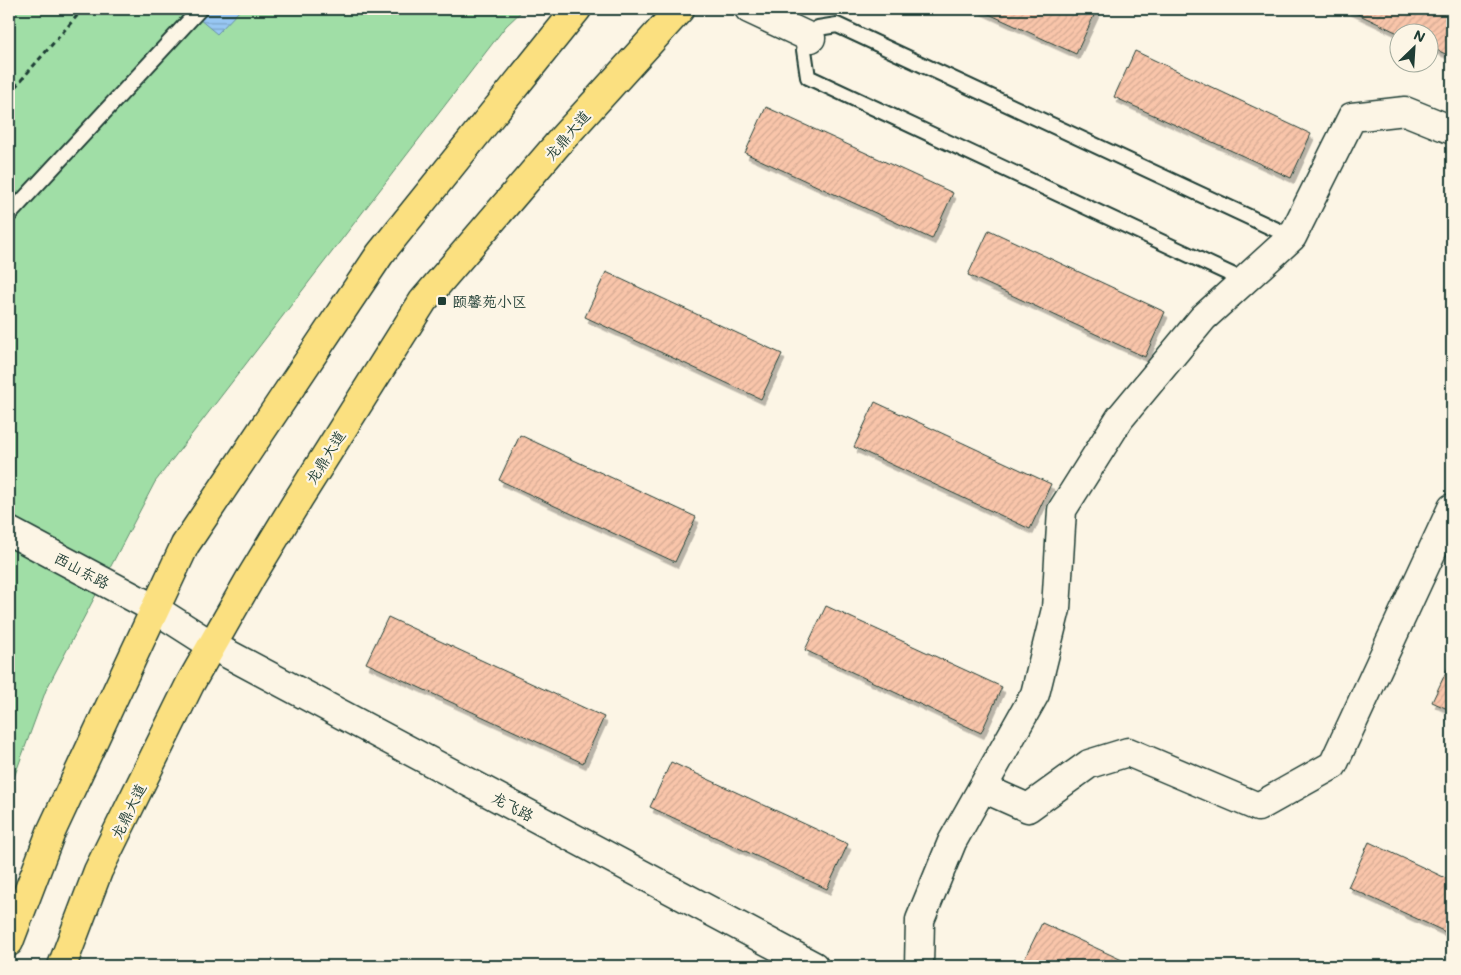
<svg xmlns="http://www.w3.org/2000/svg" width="1461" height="975" font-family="Mali,'LXGW WenKai TC',sans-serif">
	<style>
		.park { fill: #a0dea6; stroke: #608e6d }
		.water { fill: url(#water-rules); stroke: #6890a7 }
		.building { fill: url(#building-hatch); stroke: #1f3d34; filter: url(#shadow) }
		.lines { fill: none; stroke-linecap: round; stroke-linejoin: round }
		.lane-casing { stroke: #1f3d34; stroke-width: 18 }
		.street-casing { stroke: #1f3d34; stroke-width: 31 }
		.secondary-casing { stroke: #1f3d34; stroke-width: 31 }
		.primary-casing { stroke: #1f3d34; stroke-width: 31 }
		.path { stroke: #1f3d34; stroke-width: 3; stroke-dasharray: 5 4; stroke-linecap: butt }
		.lane { stroke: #fcf5e5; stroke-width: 14 }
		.street { stroke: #fcf5e5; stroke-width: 28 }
		.secondary { stroke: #fcf5e5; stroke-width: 28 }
		.primary { stroke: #fbe080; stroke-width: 28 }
		.poi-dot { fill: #1f3d34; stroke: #fcf5e5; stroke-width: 2 }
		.labels { text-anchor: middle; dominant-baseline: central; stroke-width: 4.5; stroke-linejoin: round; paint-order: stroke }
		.street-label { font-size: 15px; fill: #1f3d34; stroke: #fcf5e5 }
		.poi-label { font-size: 15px; fill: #1f3d34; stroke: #fcf5e5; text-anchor: start }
	</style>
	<defs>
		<pattern id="water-rules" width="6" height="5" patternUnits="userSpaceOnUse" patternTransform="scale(1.25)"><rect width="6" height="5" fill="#98c7f3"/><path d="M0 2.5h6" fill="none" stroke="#7ba3c6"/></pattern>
		<pattern id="building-hatch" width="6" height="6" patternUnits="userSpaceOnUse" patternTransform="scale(1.25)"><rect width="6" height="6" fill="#f9c5aa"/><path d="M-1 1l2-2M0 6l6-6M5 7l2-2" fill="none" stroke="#d5aa93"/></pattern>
		<filter id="shadow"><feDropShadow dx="3" dy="5.5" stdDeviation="0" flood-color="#0004"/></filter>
	</defs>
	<rect width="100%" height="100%" fill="#fcf5e5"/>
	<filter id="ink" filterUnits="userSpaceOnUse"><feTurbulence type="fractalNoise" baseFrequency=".02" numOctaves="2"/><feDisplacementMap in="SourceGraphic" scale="10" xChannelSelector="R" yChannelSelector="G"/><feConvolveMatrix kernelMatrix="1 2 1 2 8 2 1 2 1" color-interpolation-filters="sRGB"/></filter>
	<g filter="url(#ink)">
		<!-- park -->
		<path class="park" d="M9,9h515l-18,17 -351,456 -109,208 -37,101z"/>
		<!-- water -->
		<path class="water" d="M187,9h54l-24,25z"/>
		<!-- building -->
		<path class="building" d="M978,9h119l-21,45z
			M1347,9h105v48l-24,-11v-14l-30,1z
			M1135,51l176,83 -20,44 -177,-81z
			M766,107l187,86 -21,46 -187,-86z
			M989,230l176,82 -20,45 -177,-82z
			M606,272l176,82 -21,45 -176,-82z
			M875,402l176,82 -21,45 -176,-82z
			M520,435l176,82 -21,45 -176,-82z
			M826,606l176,81 -21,46 -176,-83z
			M388,617l216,100 -21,46 -217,-100z
			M1452,659v52l-20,-9z
			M671,762l177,82 -21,45 -177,-82z
			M1369,842l83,39v54l-104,-48z
			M1042,923l93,43h-114z"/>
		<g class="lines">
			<defs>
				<path id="lane" d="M9,215l191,-206
					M1245,281l-437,-204 -4,-27 14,-22 19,-3 455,212"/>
				<path id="street" d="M749,9l62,29
					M983,788l45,20 61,-44 39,-12 130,55 75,-42 119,-257
					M919,966l1,-46 32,-78 83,-148 21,-85 6,-99 58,-92 83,-100 89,-81 60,-120 53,-6 47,19"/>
				<path id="secondary" d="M9,531l146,78 58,37 601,320"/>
				<path id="primary" d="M9,942l42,-110 134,-287 195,-291 197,-245
					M62,966l36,-95 92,-187 61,-107 48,-79 124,-197 138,-161 119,-131"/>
			</defs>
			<!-- lane casing -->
			<use href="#lane" class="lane-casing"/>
			<!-- street casing -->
			<use href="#street" class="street-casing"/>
			<!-- secondary casing -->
			<use href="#secondary" class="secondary-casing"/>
			<!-- primary casing -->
			<use href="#primary" class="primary-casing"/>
			<!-- path -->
			<path class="path" d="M9,94l74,-85"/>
			<!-- lane -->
			<use href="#lane" class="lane"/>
			<!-- street -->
			<use href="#street" class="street"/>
			<!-- secondary -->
			<use href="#secondary" class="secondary"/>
			<!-- primary -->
			<use href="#primary" class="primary"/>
		</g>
	</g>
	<!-- markers -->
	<rect class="poi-dot" x="437" y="296" width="10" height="10" rx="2.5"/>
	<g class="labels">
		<!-- street labels -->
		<g class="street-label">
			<text transform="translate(567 135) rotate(-49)">龙鼎大道</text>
			<text transform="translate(325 457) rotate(-58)">龙鼎大道</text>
			<text transform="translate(82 570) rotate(28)">西山东路</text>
			<text transform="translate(513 806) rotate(28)">龙飞路</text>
			<text transform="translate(128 811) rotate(-64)">龙鼎大道</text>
		</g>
		<!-- poi labels -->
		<g class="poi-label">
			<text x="452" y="301">颐馨苑小区</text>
		</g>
	</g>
	<!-- margin -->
	<rect width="1461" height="975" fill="none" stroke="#fcf5e5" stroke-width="30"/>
	<rect x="15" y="15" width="1431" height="945" fill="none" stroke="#1f3d34" stroke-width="2" filter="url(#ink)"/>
	<!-- north arrow -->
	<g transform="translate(1414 48) rotate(25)"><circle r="24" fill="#fcf5e5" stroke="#a4ab9e"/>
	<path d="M0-4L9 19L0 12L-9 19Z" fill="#1f3d34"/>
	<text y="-8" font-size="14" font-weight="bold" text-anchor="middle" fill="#1f3d34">N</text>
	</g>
</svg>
